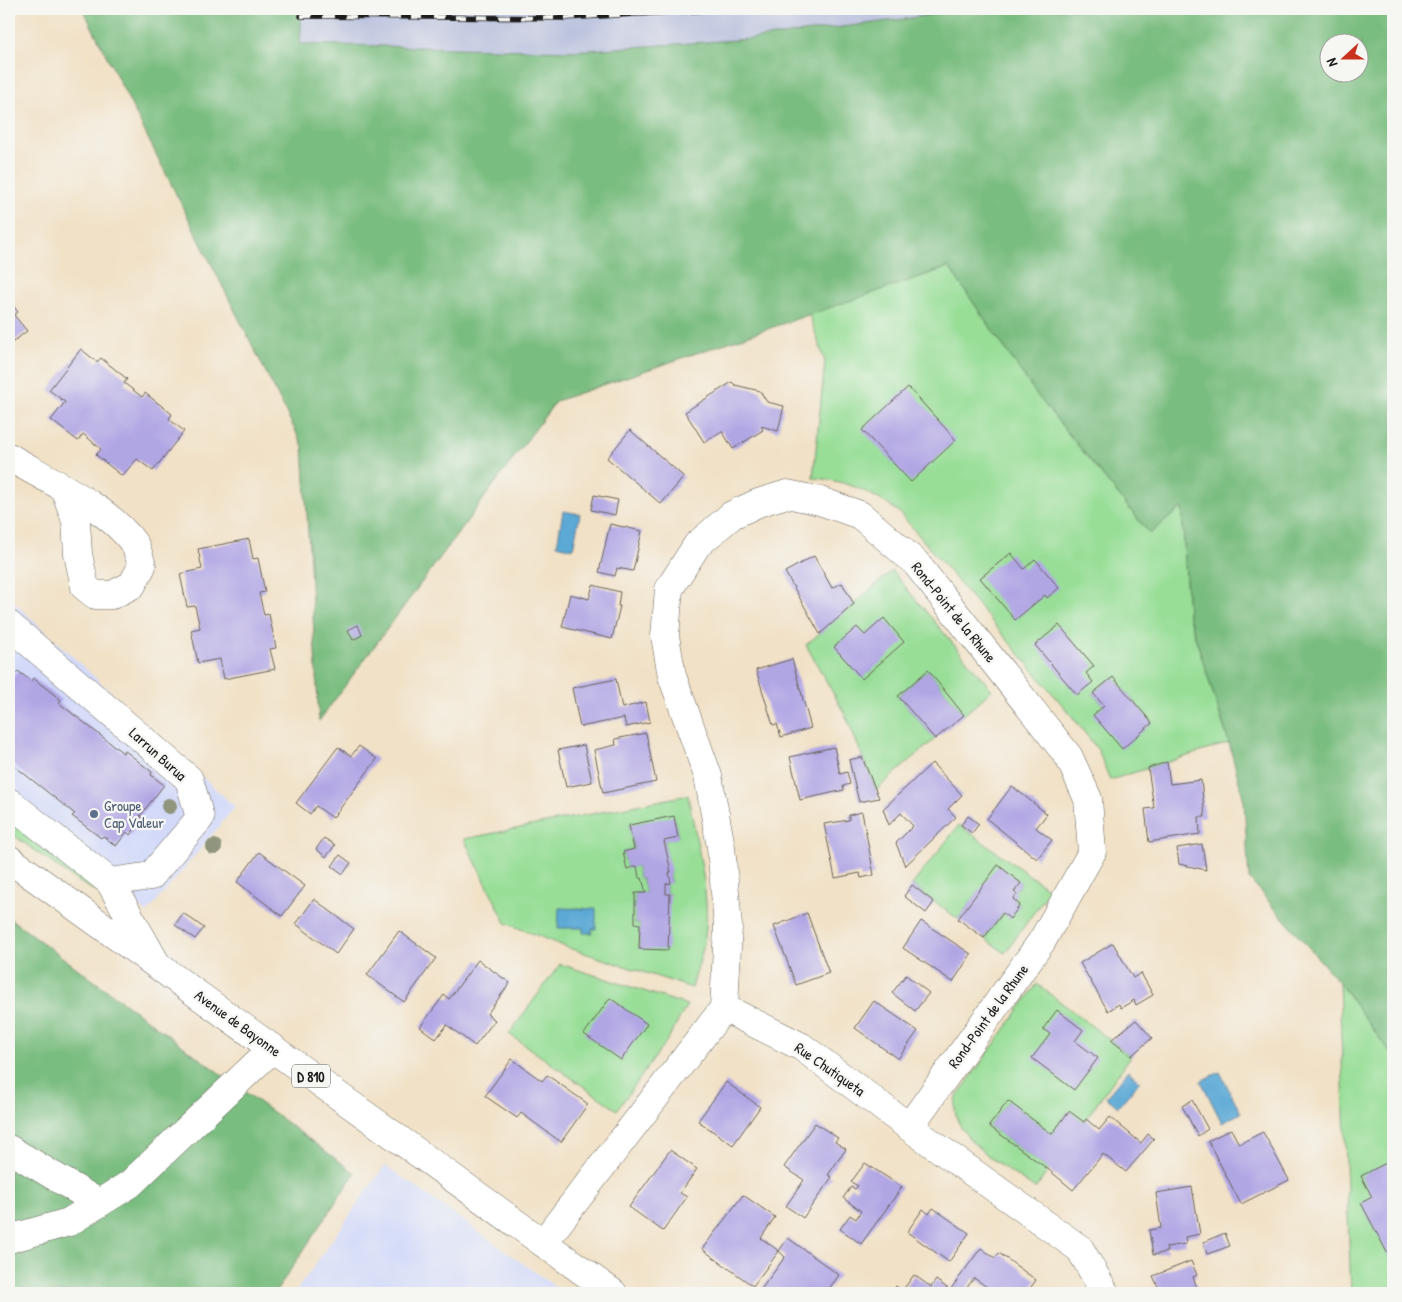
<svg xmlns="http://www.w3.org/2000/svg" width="1402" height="1302" font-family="'Patrick Hand',sans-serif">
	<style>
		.built { fill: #d2d9f9 }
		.industrial { fill: #bcc3de }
		.green { fill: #98de97; stroke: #5a7d5a; fill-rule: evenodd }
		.forest { fill: #7abd80; stroke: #4b6c4e; fill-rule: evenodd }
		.water { fill: #5ba9d5; stroke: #3c6278 }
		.building { fill: #b1a6e4 }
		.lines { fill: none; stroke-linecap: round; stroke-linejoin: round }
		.minor-casing { stroke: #676158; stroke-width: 29 }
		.major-casing { stroke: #676158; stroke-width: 29 }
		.minor { stroke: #fff; stroke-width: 28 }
		.major { stroke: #fff; stroke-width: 28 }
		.rail-casing { stroke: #1c1c1c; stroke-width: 5.5 }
		.rail { stroke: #f6f6f2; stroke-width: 4; stroke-dasharray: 11; stroke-linecap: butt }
		.tree { fill: #90957d }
		.service-dot { fill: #5c6f8a; stroke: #f6f6f2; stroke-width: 2 }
		.labels { text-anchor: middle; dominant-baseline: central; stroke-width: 4.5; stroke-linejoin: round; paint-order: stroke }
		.shield { fill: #f6f6f2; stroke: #5d5d5c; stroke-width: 1 }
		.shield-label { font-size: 14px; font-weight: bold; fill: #1c1c1c }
		.street-label { font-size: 15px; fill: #1c1c1c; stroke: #f6f6f2 }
		.service-label { font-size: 15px; fill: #4e5e75; stroke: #f6f6f2; text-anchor: start }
	</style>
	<rect width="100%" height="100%" fill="#f6f6f2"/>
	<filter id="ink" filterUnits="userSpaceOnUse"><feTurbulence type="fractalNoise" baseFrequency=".02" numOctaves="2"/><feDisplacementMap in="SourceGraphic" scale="10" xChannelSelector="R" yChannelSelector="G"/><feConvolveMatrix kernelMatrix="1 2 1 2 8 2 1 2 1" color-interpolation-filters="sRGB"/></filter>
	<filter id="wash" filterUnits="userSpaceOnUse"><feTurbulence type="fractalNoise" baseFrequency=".0096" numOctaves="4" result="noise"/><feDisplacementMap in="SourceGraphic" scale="20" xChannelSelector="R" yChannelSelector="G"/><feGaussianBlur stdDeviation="1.12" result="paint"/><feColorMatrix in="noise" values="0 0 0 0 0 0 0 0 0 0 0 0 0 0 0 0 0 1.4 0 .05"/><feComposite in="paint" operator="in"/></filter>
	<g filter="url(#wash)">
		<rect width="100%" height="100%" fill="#f1e1c6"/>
		<!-- built -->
		<path class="built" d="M9,598l226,209 -88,106 -138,-101z
			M385,1165l179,128h-269z"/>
		<!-- industrial -->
		<path class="industrial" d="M302,9h660l-51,9 -160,21 -178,12 -273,-7z"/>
		<!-- green -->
		<path class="green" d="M949,267l88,128 112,138 33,-27 6,108 41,129 -119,37 -12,-30 -28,-36 -171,-202c-27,-19 -52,-32 -86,-34l12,-116 -16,-48zM1113,677l39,46 -30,25 -18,-42 -11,-13z
			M892,571l100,119 -28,25 -36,-45 -30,26 37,43 -59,51 -30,-74 -40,-71z
			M688,795c7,41 21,91 18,133 -1,19 -9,41 -14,60l-126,-41 -60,-24 -42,-84zM674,817l4,20 -14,4 7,41 -5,2v10h4l-31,55 1,-25 -5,-1v-30h11l-4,-15h-3l-2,-12 -10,2 -4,-16 11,-3 -5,-24z
			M9,820l98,78 -33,-19 -65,-47z
			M959,825l91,65 -45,63 -21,-15 19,-25 7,5 10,-13 -7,-6 1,-7 7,-9 -23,-17 -40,53 -46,-34z
			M560,964l127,41 -19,34 -51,71 -108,-76z
			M1339,982l54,75v236h-42z
			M1037,984l94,72 -47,66 -15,-11 -17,23 -44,-33 -19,25 60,44 -14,19c-26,-19 -95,-56 -77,-94z"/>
		<!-- forest -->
		<path class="forest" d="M83,9h219l-2,35 273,7 178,-12 160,-21 51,-9h431v1048l-54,-75 -90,-103 -5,-78 -15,-58 -41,-129 -6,-107 -32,27 -113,-139 -88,-128 -393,134 -237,320 -16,-275zM1330,42h30v30h-30z
			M9,918l346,255 -80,120h-266z"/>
		<!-- water -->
		<path class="water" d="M563,511l17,3 -7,35 -16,-4z
			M559,908l37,1v20h-4v4h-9v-5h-25z
			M1128,1071l12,10 -22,26 -12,-10z
			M1220,1072l21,41 -19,10 -21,-42z"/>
		<g id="blocks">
			<!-- building -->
			<path class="building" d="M9,300l9,12 -4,3 13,16 -18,14z
				M81,349l16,13 4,-4 26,21 -3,4 18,14 3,-4 27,21 -3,5 15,12 -31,40 -16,-12 -15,17 -26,-21 5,-6 -18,-15 -5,7 -27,-21 14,-18 -16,-12z
				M732,382l3,3 25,6 7,11 17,4 -6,25 -17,-5 2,4 -30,19 -11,-18 -18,11 -19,-30z
				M908,387l48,53 -45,42 -49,-52z
				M630,430l54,47 -23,27 -54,-46z
				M594,495l24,5 -3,15 -24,-5z
				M610,524l32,7 -9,40 -16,-3 -2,8 -16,-4z
				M249,539l4,20 5,-1 7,34 -6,1 5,22 5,-1 7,34 -6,1 5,20 -51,10 -4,-20 -22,4 -7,-33 9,-2 -5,-22 -8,1 -7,-33 22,-5 -4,-20z
				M1011,553l13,16 11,-10 24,29 -12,10 -2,-3 -30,25 -35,-42z
				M814,556l18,32 10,-5 12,21 -34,30 -35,-62z
				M593,585l27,7 -2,14h2l-8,33 -50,-12 8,-33 19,5z
				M884,618l20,24 -42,37 -28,-32 23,-20 8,8z
				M358,625l4,10 -9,5 -5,-10z
				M1059,625l35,41 -8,7 7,9 -16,13 -42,-50z
				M792,659l19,69 -30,9 -4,-13 -4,1 -17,-55z
				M928,670l36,45 -29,24 -37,-43z
				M18,671l13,10 2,-3 28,22 -2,3 64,50 1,-3 28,22 -1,3 13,10 -24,31 3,2 -13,17 -3,-3 -11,14 -13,-10 -2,2 -29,-22 3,-2 -63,-50 -3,4v-86z
				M1113,677l39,46 -30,26 -29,-34 11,-9 -11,-13z
				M616,679l6,29 24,-6 4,20 -24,5 -2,-9 -44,9 -8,-39z
				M646,733l10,49 -53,11 -9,-43 22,-5 -1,-6z
				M584,745l8,37 -26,5 -8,-37z
				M359,746l18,13 -44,59 -17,-12 -6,8 -14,-11 42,-56 13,9z
				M834,747l6,27 7,-2 3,12 -7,2 1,4 -44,10 -10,-43z
				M862,757l17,41 -20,4 -10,-42z
				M1167,762l3,22 31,-4 4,37h-6l1,17 -51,8 -4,-33 9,-1 -6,-40z
				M932,763l30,32 -14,14 8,8 -51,49 -9,-23 17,-17 -12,-13 -12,12 -6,-16z
				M1012,786l35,28 -11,14 16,12 -15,19 -50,-40z
				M862,812l12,63 -13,3 -1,-5 -25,5 -11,-54 25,-4v-5z
				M674,816l4,22 -14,3 7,31h-2l2,11 -5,1v10h4l-2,56 -29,-1 1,-25 -5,-1v-30h11l-4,-15h-3l-2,-12 -10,3 -4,-17 11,-3 -5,-24z
				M968,816l11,8 -7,9 -11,-8z
				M324,838l11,7 -9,12 -10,-8z
				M1202,844l4,26 -27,-6 -2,-16z
				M259,852l46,34 -23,30 -45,-34z
				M340,855l11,8 -8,11 -11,-8z
				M998,865l23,18 -7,9 3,2 -4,5 7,6 -10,14 -7,-6 -19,25 -26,-19z
				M912,885l22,17 -8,11 -22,-17z
				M314,899l40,30 -18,25 -40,-30z
				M183,913l21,15 -9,11 -20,-14z
				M807,913l22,60 -33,12 -22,-59z
				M921,921l50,33 -18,28 -50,-34z
				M399,931l37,27 -32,44 -37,-27z
				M1113,943l20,35 8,-5 12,22 -17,10 -2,-5 -13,8 -2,-4 -11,7 -28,-48z
				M478,960l32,23 -23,31 8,6 -20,26 -28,-21 -11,14 -16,-12 24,-32 5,4z
				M906,975l23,18 -14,18 -23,-18z
				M610,998l37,26 -26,36 -37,-26z
				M874,1001l44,30 -20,28 -43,-31z
				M1057,1010l26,20 -8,11 23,17 -24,32 -42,-32 18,-24 -7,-5z
				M1136,1020l16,18 -21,18 -20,-16z
				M512,1059l30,22 5,-6 41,29 -27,38 -40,-29 -4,5 -32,-22z
				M726,1082l34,25 -27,38 -35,-24z
				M1192,1100l16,29 -10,7 -16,-30z
				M1008,1101l44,33 17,-23 15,11 2,-3 13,11 11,-13 31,26 7,-9 6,5 -28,33 -23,-18 -30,36 -24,-20 -60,-44z
				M815,1123l23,15 -3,4 11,7 -18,26 4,2 -29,41 -17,-12 18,-26 -20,-13z
				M1231,1129l8,15 24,-12 26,48 -48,24 -33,-63z
				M670,1150l27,19 -17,24 7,4 -24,34 -34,-24z
				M865,1163l37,24 -41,57 -21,-15 10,-14 6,4 5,-8 -18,-13 8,-11 4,2 3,-3 -7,-4z
				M1386,1163l7,13v88l-32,-61 11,-6 -11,-21z
				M1192,1187l8,47 -15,3 1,7 -20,3 1,5 -14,3 -4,-25 12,-2 -5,-35z
				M743,1195l32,22 -14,21 18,13 9,-13 51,37 -13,18 -67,-1 26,-35 -6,-6 -26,35 -51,-37z
				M933,1208l36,25 -20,29 -42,-30 16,-23 6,5z
				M1225,1233l5,13 -23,8 -4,-12z
				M981,1248l14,10 4,-5 37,27 -9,13h-38l2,-3 -17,-12 -11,15h-11l-3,-2 -1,2h-57l5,-7 6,5 12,-16 17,12 5,-7 14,10z
				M1191,1261l6,14 -4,2 6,16h-38l-8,-17z"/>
		</g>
	</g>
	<g filter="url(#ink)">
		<use href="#blocks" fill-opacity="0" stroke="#676158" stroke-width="1"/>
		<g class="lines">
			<defs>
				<path id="minor" d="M9,457c37,22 102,52 125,87 4,6 6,15 8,22l-10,19 -20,10h-17l-10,-8 -7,-33 -2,-33 -11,-31
					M9,625l180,154 11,39 -49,58 -41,6
					M9,802l101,80 47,83
					M724,1008l4,-82 -7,-79 -13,-71 -36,-100 -7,-40 4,-47 28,-44 35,-30 26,-12 29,-9 33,7 40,14 55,47 154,195 19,42 4,53 -50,89 -133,186
					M9,1149l90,54
					M9,1239l60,-17 61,-38 143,-136
					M543,1243l181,-235 78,39 107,80 171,122 25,44"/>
				<path id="major" d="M9,859l604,434"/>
			</defs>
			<!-- minor casing -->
			<use href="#minor" class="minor-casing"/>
			<!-- major casing -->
			<use href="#major" class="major-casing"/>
			<!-- minor -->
			<use href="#minor" class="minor"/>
			<!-- major -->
			<use href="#major" class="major"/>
			<defs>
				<path id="rail" d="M301,16l263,2 163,-9"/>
			</defs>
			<!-- rail casing -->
			<use href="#rail" class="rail-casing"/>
			<!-- rail -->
			<use href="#rail" class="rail"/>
		</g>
		<!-- trees -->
		<g class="tree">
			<circle cx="169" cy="806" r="8"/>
			<circle cx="214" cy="847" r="8"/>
		</g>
	</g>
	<!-- markers -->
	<circle class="service-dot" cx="94" cy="814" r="5"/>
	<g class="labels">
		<!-- shield labels -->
		<rect class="shield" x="292" y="1064.5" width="38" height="23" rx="4"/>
		<g class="shield-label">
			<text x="311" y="1076">D 810</text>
		</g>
		<!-- street labels -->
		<g class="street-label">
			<text transform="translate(954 612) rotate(51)">Rond-Point de la Rhune</text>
			<text transform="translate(158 754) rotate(42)">Larrun Burua</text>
			<text transform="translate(988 1016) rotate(-54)">Rond-Point de la Rhune</text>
			<text transform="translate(238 1023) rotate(36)">Avenue de Bayonne</text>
			<text transform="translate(830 1069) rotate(35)">Rue Chutiqueta</text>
		</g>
		<!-- service labels -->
		<g class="service-label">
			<text x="104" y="805">Groupe<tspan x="104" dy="17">Cap Valeur</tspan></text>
		</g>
	</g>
	<!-- margin -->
	<rect width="1402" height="1302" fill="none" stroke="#f6f6f2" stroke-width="30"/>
	<!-- north arrow -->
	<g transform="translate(1344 58) rotate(249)"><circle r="24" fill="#f6f6f2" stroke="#9f9f9c"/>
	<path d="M0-4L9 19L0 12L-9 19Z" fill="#c8321e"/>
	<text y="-8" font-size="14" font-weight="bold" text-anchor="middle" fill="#1c1c1c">N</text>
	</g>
</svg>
